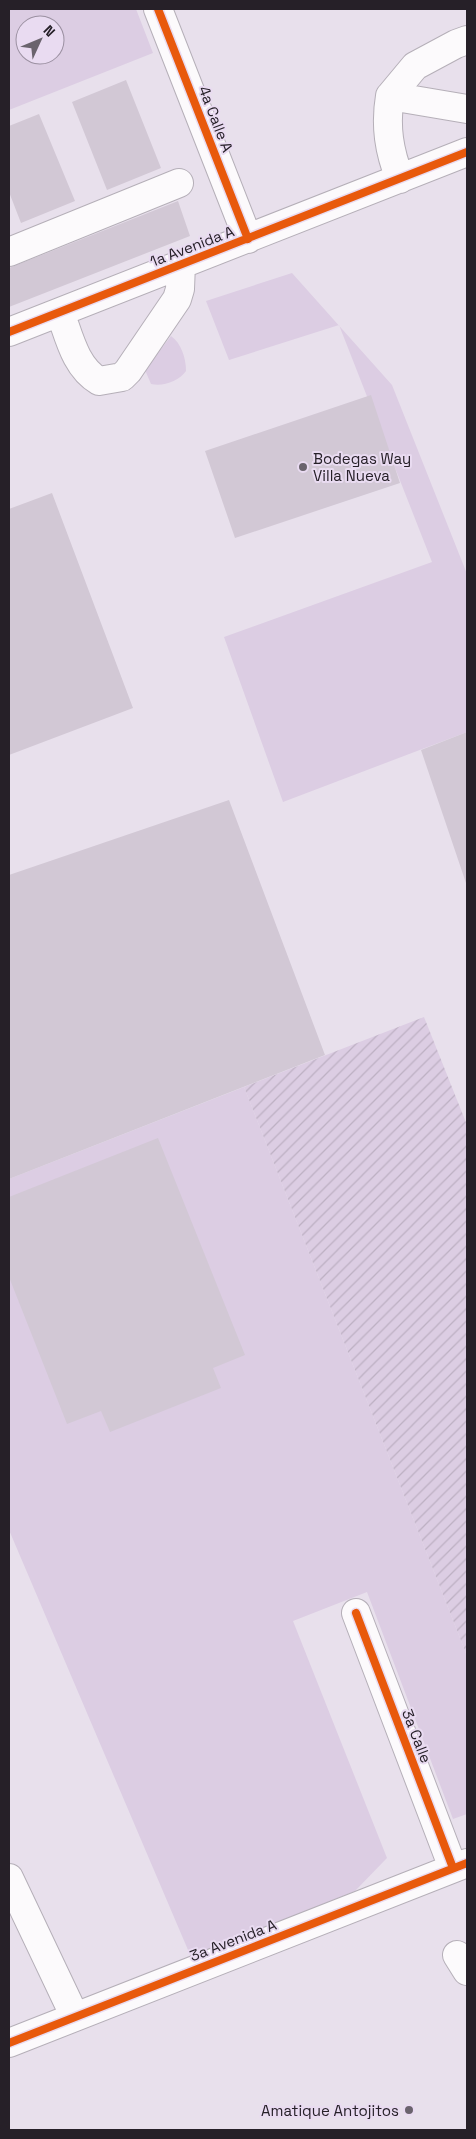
<svg xmlns="http://www.w3.org/2000/svg" width="476" height="2139" font-family="'Space Grotesk',sans-serif">
	<style>
		.grass { fill: #dccde3; fill-rule: evenodd }
		.garden { fill: url(#garden-furrows) }
		.building { fill: #d2c8d5 }
		.lines { fill: none; stroke-linecap: round; stroke-linejoin: round }
		.minor-casing { stroke: #b5afb8; stroke-width: 30 }
		.minor { stroke: #fcfafc; stroke-width: 28 }
		.cycleway-casing { stroke: #e9dbf1; stroke-width: 11 }
		.cycleway { stroke: #e8590c; stroke-width: 8 }
		.poi-dot { fill: #6a636d; stroke: #e9dbf1; stroke-width: 2 }
		.labels { text-anchor: middle; dominant-baseline: central; stroke-width: 4; stroke-linejoin: round; paint-order: stroke }
		.street-label { font-size: 15px; fill: #262028; stroke: #e9dbf1 }
		.poi-label { font-size: 15px; fill: #262028; stroke: #e9dbf1; text-anchor: start }
	</style>
	<defs>
		<pattern id="garden-furrows" width="10" height="10" patternUnits="userSpaceOnUse" patternTransform="scale(1.25)"><rect width="10" height="10" fill="#dccde3"/><path d="M-1 1l2-2M0 10L10 0M9 11l2-2" fill="none" stroke="#bdb0c3"/></pattern>
	</defs>
	<rect width="100%" height="100%" fill="#e8e0ec"/>
	<!-- grass -->
	<path class="grass" d="M9,9h127l17,44 -144,57zM25,25h30v30h-30z
		M292,273l100,112 75,189v158l-184,70 -59,-165 208,-75 -93,-237 -110,35 -23,-59z
		M171,336c10,7 15,22 15,35 -7,10 -23,16 -35,13l-6,-14z
		M244,1087l223,569v158l-14,5 -86,-227 -74,29 94,237 -32,33 -164,66 -182,-427v-351z"/>
	<!-- garden -->
	<path class="garden" d="M424,1017l43,108v531l-223,-569z"/>
	<!-- building -->
	<path class="building" d="M126,80l35,88 -54,22 -35,-88z
		M39,114l36,87 -54,22 -12,-31v-66z
		M178,201l12,35 -181,71v-39z
		M371,395l29,88 -165,55 -30,-87z
		M52,493l81,215 -124,47v-246z
		M467,732v154l-46,-136z
		M229,800l96,255 -316,124v-304z
		M158,1138l87,217 -32,13 8,20 -111,44 -9,-21 -34,13 -58,-147v-80z"/>
	<g class="lines">
		<defs>
			<path id="minor" d="M158,9l90,230
				M390,96l25,-30 41,-22 11,-4
				M400,179c-11,-28 -15,-53 -10,-83l77,13
				M9,252l170,-69
				M60,312c9,24 15,55 39,69l23,-4 6,-6 49,-72 3,-10 1,-25
				M9,332l458,-180
				M356,1613l97,255
				M9,1878l66,139
				M457,1955l10,16
				M9,2043l458,-180"/>
		</defs>
		<!-- minor casing -->
		<use href="#minor" class="minor-casing"/>
		<!-- minor -->
		<use href="#minor" class="minor"/>
		<defs>
			<path id="cycleway" d="M158,9l90,230
				M9,332l458,-180
				M356,1613l97,255
				M9,2043l458,-180"/>
		</defs>
		<!-- cycleway casing -->
		<use href="#cycleway" class="cycleway-casing"/>
		<!-- cycleway -->
		<use href="#cycleway" class="cycleway"/>
	</g>
	<!-- markers -->
	<g class="poi-dot">
		<circle cx="303" cy="467" r="5"/>
		<circle cx="409" cy="2110" r="5"/>
	</g>
	<g class="labels">
		<!-- street labels -->
		<g class="street-label">
			<text transform="translate(216 119) rotate(69)">4a Calle A</text>
			<text transform="translate(192 246) rotate(-21)">1a Avenida A</text>
			<text transform="translate(417 1736) rotate(69)">3a Calle</text>
			<text transform="translate(233 1940) rotate(-21)">3a Avenida A</text>
		</g>
		<!-- poi labels -->
		<g class="poi-label">
			<text x="313" y="458">Bodegas Way<tspan x="313" dy="17">Villa Nueva</tspan></text>
			<text x="399" y="2110" text-anchor="end">Amatique Antojitos</text>
		</g>
	</g>
	<!-- border -->
	<rect width="476" height="2139" fill="none" stroke="#262028" stroke-width="20"/>
	<!-- north arrow -->
	<g transform="translate(40 40) rotate(46)"><circle r="24" fill="#e9dbf1" stroke="#9b90a1"/>
	<path d="M0-4L9 19L0 12L-9 19Z" fill="#6a636d"/>
	<text y="-8" font-size="14" font-weight="bold" text-anchor="middle" fill="#262028">N</text>
	</g>
</svg>
